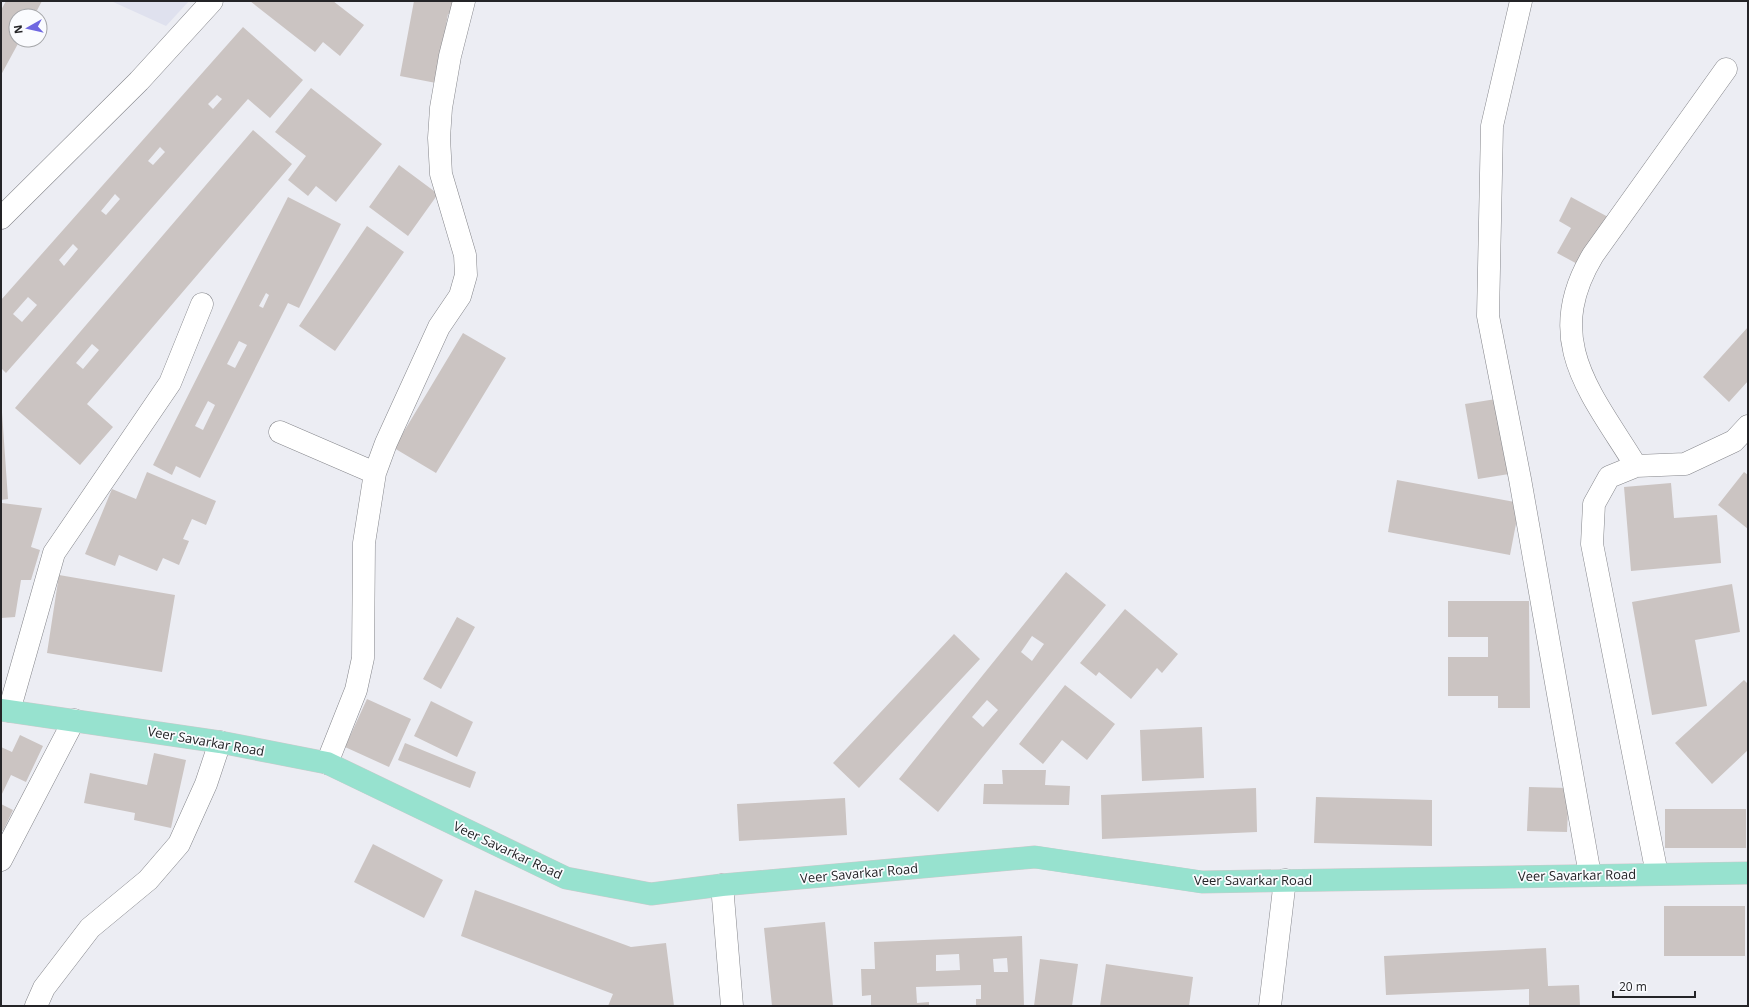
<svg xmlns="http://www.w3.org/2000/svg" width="1749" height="1007" font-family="'Open Sans',sans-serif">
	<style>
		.built { fill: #dfe1ee }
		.building { fill: #cbc4c2; fill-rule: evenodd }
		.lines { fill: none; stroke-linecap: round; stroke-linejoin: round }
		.minor-casing { stroke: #85868b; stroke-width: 23 }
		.major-casing { stroke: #cacacb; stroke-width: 23 }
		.minor { stroke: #fff; stroke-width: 22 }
		.major { stroke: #97e2cf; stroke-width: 22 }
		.labels { text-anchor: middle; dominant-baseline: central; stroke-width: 3.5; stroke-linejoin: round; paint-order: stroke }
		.street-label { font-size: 13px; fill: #242427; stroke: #fafbfe }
	</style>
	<rect width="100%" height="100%" fill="#ecedf3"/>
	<!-- built -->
	<path class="built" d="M111,1h78l-23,25z"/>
	<!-- building -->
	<path class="building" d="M6,1h36l-8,15h-18v24h4l-19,35v-65z
		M250,1h83l31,24 -24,31 -17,-14 -8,10z
		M414,1h49l-3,15 -12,-2 -12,69 -36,-7z
		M243,27l60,53 -33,38 -22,-19 -242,274 -5,-5v-68zM217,95l5,4 -9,10 -5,-5zM160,147l5,5 -12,13 -5,-4zM115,194l5,5 -14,16 -5,-4zM73,244l5,5 -14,17 -5,-6zM28,297l9,8 -15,17 -9,-8z
		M311,88l71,56 -46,58 -20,-16 -8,10 -20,-16 18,-24 -31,-24z
		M253,130l39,34 -205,240 26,23 -33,38 -65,-57zM92,344l7,6 -16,19 -7,-6z
		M399,165l39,29 -30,42 -39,-29z
		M288,197l53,27 -42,84 -11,-5 -88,175 -24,-12 -4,9 -19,-10zM266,293l3,2 -6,13 -4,-2zM239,341l8,4 -12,23 -8,-4zM208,401l7,4 -12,25 -8,-4z
		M1571,197l39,21 -27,49 -26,-14 14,-25 -12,-7z
		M367,226l37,26 -69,99 -36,-25z
		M1748,327v54l-19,21 -26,-25z
		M463,333l43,25 -70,115 -42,-25z
		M1,398l7,101 -7,1z
		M1496,399l13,75 -31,5 -13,-75z
		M147,472l69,29 -10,24 -14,-6 -9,20 6,2 -10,24 -16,-7 -6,13 -38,-16 -4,11 -30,-12 27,-65 24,10z
		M1744,472l4,3v54l-30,-24z
		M1397,480l123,23 -10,52 -122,-23z
		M1671,483l3,35 43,-3 4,48 -90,8 -7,-84z
		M2,503l40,5 -11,39 9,3 -9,30h-10l-6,37 -14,1z
		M1066,572l40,33 -168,207 -39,-33zM1032,636l12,8 -12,17 -11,-9zM987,700l11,10 -15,17 -11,-10z
		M59,575l116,20 -13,77 -115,-19z
		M1732,584l8,48 -45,8 12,66 -55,9 -20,-113z
		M1448,601h81l1,107h-32v-12h-50v-39h40v-20h-40z
		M1125,609l53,45 -16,19 -5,-5 -26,31 -32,-27 -3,4 -16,-13z
		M457,617l18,10 -34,62 -18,-10z
		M954,634l26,25 -121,129 -26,-25z
		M1744,680l4,4v66l-36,34 -37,-41z
		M1065,685l50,39 -28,36 -25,-20 -19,24 -24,-20z
		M367,699l44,20 -22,48 -44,-20z
		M431,701l42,21 -16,35 -43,-21z
		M1202,727l2,51 -62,3 -2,-51z
		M20,735l23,11 -17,36 -15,-7 -10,21v-49l11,5z
		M405,743l71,29 -6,16 -72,-28z
		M154,753l32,7 -15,68 -37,-8 1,-7 -51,-10 6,-30 57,12z
		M1002,770h44l-1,15 25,1 -1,19 -86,-1 1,-20h19z
		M1529,787l40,1 -2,44 -40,-1z
		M1256,788l1,44 -155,7 -1,-44z
		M1316,797l116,3v46l-118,-3z
		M845,798l2,37 -108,6 -2,-37z
		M1,804l12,6 -10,21 -2,-1z
		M1665,809h81v39h-81z
		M373,844l70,36 -19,38 -70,-36z
		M475,890l156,57 35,-4 8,63h-66l5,-12 -152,-58z
		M1664,906h81v50h-81z
		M825,922l8,84h-61l-8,-78z
		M1022,936l2,70h-48v-7h5v-14l-65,2 1,16 12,-1v4h-58v-11l-9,1 -1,-27h14l-1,-27zM959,954l1,16 -24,1v-16zM1007,958l1,14h-14l-1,-13z
		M1546,948l2,38 31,-1 1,21h-51v-17l-143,6 -2,-39z
		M1040,959l38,5 -6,42h-38z
		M1106,964l87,13 -4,29h-89z"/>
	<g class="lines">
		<defs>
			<path id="minor" d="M1521,1l-29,125 -4,190 32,163 70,396
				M1,218l138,-137 73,-80
				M280,432l95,41
				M1636,466c-44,-72 -95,-125 -43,-211l133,-186
				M9,711l45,-158 116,-170 32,-79
				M327,763l29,-73 7,-32 1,-115 11,-70 11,-30 53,-116 21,-31 6,-21 -1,-20 -24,-81 -2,-36 2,-30 9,-52 14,-55
				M1,860l73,-140
				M1657,874l-65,-330 2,-40 15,-27 27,-11 49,-2 49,-23 14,-15
				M722,885l10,121
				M36,1006l8,-18 46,-60 58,-48 31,-36 27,-60 14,-42
				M1270,1006l15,-126"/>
			<path id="major" d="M1,710l219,32 107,21 239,115 85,16 71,-9 313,-28 167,25 546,-9"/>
		</defs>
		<!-- minor casing -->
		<use href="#minor" class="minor-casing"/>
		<!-- major casing -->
		<use href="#major" class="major-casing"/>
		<!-- minor -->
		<use href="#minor" class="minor"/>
		<!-- major -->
		<use href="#major" class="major"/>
	</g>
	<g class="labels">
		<!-- street labels -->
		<g class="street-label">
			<text transform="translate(206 741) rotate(10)">Veer Savarkar Road</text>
			<text transform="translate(508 850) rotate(25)">Veer Savarkar Road</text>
			<text transform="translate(859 873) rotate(-5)">Veer Savarkar Road</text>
			<text transform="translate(1577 875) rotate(-1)">Veer Savarkar Road</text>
			<text x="1253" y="880">Veer Savarkar Road</text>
		</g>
	</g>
	<!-- border -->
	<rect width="1749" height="1007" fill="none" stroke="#242427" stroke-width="4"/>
	<!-- north arrow -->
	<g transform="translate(28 28) rotate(262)"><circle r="19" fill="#fafbfe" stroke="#a4a5a8"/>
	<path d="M0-3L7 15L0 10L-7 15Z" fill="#6f67e1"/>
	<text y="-6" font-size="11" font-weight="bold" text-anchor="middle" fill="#242427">N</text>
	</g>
	<!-- scale -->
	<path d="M1613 991v6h82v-6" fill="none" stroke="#242427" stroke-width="2"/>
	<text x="1619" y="991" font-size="12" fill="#242427" stroke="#fafbfe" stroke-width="3" paint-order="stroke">20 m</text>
</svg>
